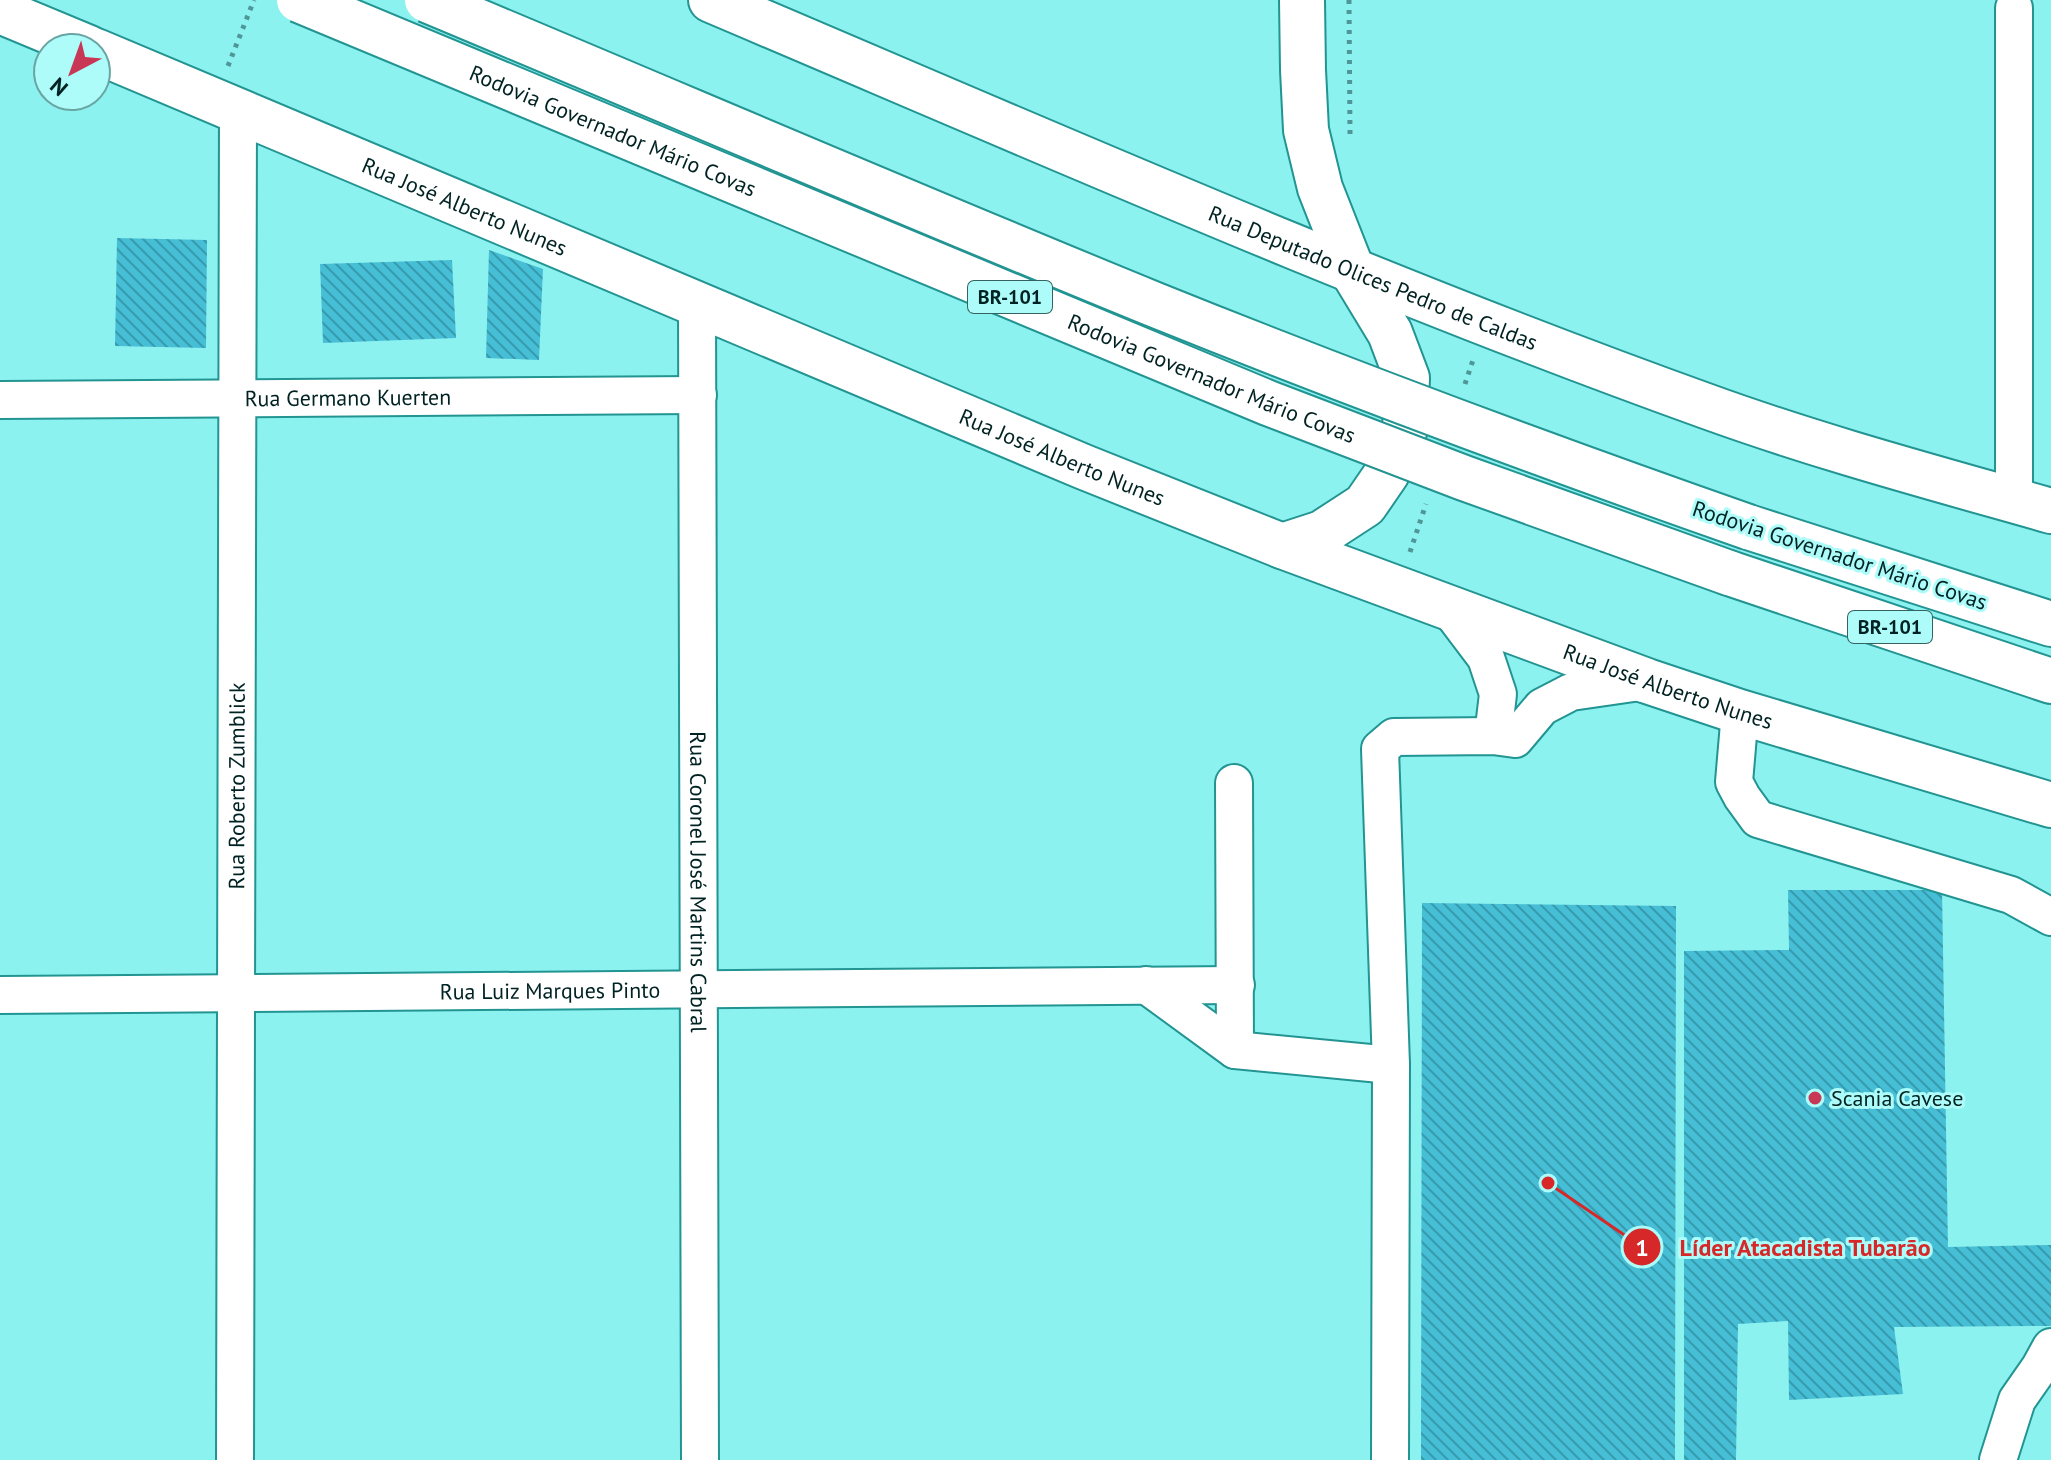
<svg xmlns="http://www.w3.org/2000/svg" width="2051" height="1460" font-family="'PT Sans',sans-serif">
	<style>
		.building { fill: url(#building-back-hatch) }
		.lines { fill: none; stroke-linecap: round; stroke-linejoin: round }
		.minor-casing { stroke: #229492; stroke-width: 40 }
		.major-casing { stroke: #229492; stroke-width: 48 }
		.highway-casing { stroke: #229492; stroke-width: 48 }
		.path { stroke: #4f9796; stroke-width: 5; stroke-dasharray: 4 6; stroke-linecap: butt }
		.minor { stroke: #fff; stroke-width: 36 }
		.major { stroke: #fff; stroke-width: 44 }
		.highway { stroke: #fff; stroke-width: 44 }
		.highway-bridge-casing { stroke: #229492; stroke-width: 48; stroke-linecap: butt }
		.highway-bridge { stroke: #fff; stroke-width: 44 }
		.poi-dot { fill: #c83856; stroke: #adfcf9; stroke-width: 3 }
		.labels { text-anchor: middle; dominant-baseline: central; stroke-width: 6; stroke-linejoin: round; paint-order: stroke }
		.shield { fill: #adfcf9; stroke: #356362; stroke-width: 2 }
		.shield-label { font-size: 20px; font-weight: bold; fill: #012222 }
		.street-label { font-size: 22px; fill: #012222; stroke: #adfcf9 }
		.poi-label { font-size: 22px; fill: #012222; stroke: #adfcf9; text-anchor: start }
		.leader { fill: none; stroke: #d62828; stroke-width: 3 }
		.callout-dot { fill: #d62828; stroke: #adfcf9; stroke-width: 3 }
		.mark-label { font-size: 24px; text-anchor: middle; font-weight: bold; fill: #fff }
		.callout-label { font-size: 24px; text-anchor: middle; font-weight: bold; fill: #d62828; stroke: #adfcf9; stroke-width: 6; stroke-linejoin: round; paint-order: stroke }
	</style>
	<defs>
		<pattern id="building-back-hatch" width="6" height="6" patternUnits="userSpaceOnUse" patternTransform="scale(2)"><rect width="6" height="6" fill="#45bed6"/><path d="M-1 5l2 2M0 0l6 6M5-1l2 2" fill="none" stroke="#379aad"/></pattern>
	</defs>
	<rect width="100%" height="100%" fill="#8cf2f0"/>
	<!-- building -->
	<path class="building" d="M117,238l90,2 -1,108 -91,-2z
		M489,250l54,19 -4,91 -53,-2z
		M452,260l4,78 -133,5 -3,-79z
		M1788,890h154l6,357 103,-2v81l-157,1 9,67 -114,6 -1,-79 -50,3 -2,136h-52v-509l105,-1z
		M1422,903l254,3 -1,554h-254z"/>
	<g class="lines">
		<defs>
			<g id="minor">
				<path d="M2014,8v492"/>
				<path id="s1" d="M697,304l3,1156"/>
				<path id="s2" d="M0,400l698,-5"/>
				<path d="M1449,609l37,49 12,36 -5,42"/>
				<path d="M1740,712l-6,70 8,15 16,22 253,76 40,22"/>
				<path d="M1234,783l1,267"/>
				<path d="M1146,985l89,65 156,15 -1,395"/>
				<path id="s3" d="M0,995l1236,-10"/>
				<path d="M1391,1065l-11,-316 14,-12 99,-1 22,3 27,-32 29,-15 76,-11"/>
				<path id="s4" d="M235,1460l3,-1349"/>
				<path d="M1998,1460l19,-60 23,-33 11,-20"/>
			</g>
			<g id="major">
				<path id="s5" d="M711,0c330,140 658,285 995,406 113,41 229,72 345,105"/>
				<path d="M0,11l89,37"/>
				<path id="s6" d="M96,51l988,416 198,79 365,135 93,31 311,93"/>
				<path d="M1282,546l40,-13 43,-28 22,-32 18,-44 2,-51 -17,-45 -37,-61 -33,-84 -14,-58 -3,-60 -1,-70"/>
			</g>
			<path id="highway" d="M1748,527l303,97
				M1729,573l322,108"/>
		</defs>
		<!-- minor casing -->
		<use href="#minor" class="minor-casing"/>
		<!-- major casing -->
		<use href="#major" class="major-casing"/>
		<!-- highway casing -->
		<use href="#highway" class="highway-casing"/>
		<!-- path -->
		<path class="path" d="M1349,0l1,135
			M228,66l26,-66
			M1465,384l8,-24
			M1410,552l16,-48"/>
		<!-- minor -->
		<use href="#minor" class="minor"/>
		<!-- major -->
		<use href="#major" class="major"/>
		<!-- highway -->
		<use href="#highway" class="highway"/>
		<defs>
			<g id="highway-bridge">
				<path id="s7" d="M299,0l969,403 196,75 265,95"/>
				<path d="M427,0c242,101 483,205 726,304 196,79 395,153 595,223"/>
			</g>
		</defs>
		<!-- highway-bridge casing -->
		<use href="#highway-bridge" class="highway-bridge-casing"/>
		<!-- highway-bridge -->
		<use href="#highway-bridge" class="highway-bridge"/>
	</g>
	<!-- markers -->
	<circle class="poi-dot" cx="1815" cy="1098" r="8"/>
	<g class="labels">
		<!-- shield labels -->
		<g class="shield">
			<rect x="968" y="281" width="84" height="32" rx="6"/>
			<rect x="1848" y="611" width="84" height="32" rx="6"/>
		</g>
		<g class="shield-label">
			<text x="1010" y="297">BR-101</text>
			<text x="1890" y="627">BR-101</text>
		</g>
		<!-- street labels -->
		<g class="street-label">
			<text stroke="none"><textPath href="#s7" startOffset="340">Rodovia Governador Mário Covas</textPath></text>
			<text stroke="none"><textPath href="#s6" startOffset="400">Rua José Alberto Nunes</textPath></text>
			<text stroke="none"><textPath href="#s5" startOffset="718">Rua Deputado Olices Pedro de Caldas</textPath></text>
			<text stroke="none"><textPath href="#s7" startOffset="988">Rodovia Governador Mário Covas</textPath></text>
			<text stroke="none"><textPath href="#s2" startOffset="348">Rua Germano Kuerten</textPath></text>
			<text stroke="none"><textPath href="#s6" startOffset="1048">Rua José Alberto Nunes</textPath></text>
			<text transform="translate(1840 555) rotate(18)">Rodovia Governador Mário Covas</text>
			<text stroke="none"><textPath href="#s6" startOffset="1696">Rua José Alberto Nunes</textPath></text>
			<text stroke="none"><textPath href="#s4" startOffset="674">Rua Roberto Zumblick</textPath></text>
			<text stroke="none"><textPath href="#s1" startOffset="578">Rua Coronel José Martins Cabral</textPath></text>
			<text stroke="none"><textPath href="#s3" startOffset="550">Rua Luiz Marques Pinto</textPath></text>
		</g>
		<!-- poi labels -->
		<g class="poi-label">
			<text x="1831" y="1098">Scania Cavese</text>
		</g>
	</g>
	<!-- callouts -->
	<path class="leader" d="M1548 1183L1642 1247"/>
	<g class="callout-dot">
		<circle cx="1548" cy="1183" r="8"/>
		<circle cx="1642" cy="1247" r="20"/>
	</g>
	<g class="mark-label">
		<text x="1642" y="1256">1</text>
	</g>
	<g class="callout-label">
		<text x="1805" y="1256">Líder Atacadista Tubarão</text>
	</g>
	<!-- north arrow -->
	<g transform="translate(72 72) rotate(221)"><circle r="38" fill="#adfcf9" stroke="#68a5a3" stroke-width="2"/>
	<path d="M0-6L14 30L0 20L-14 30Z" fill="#c83856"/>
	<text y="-12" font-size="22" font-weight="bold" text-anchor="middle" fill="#012222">N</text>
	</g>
</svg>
